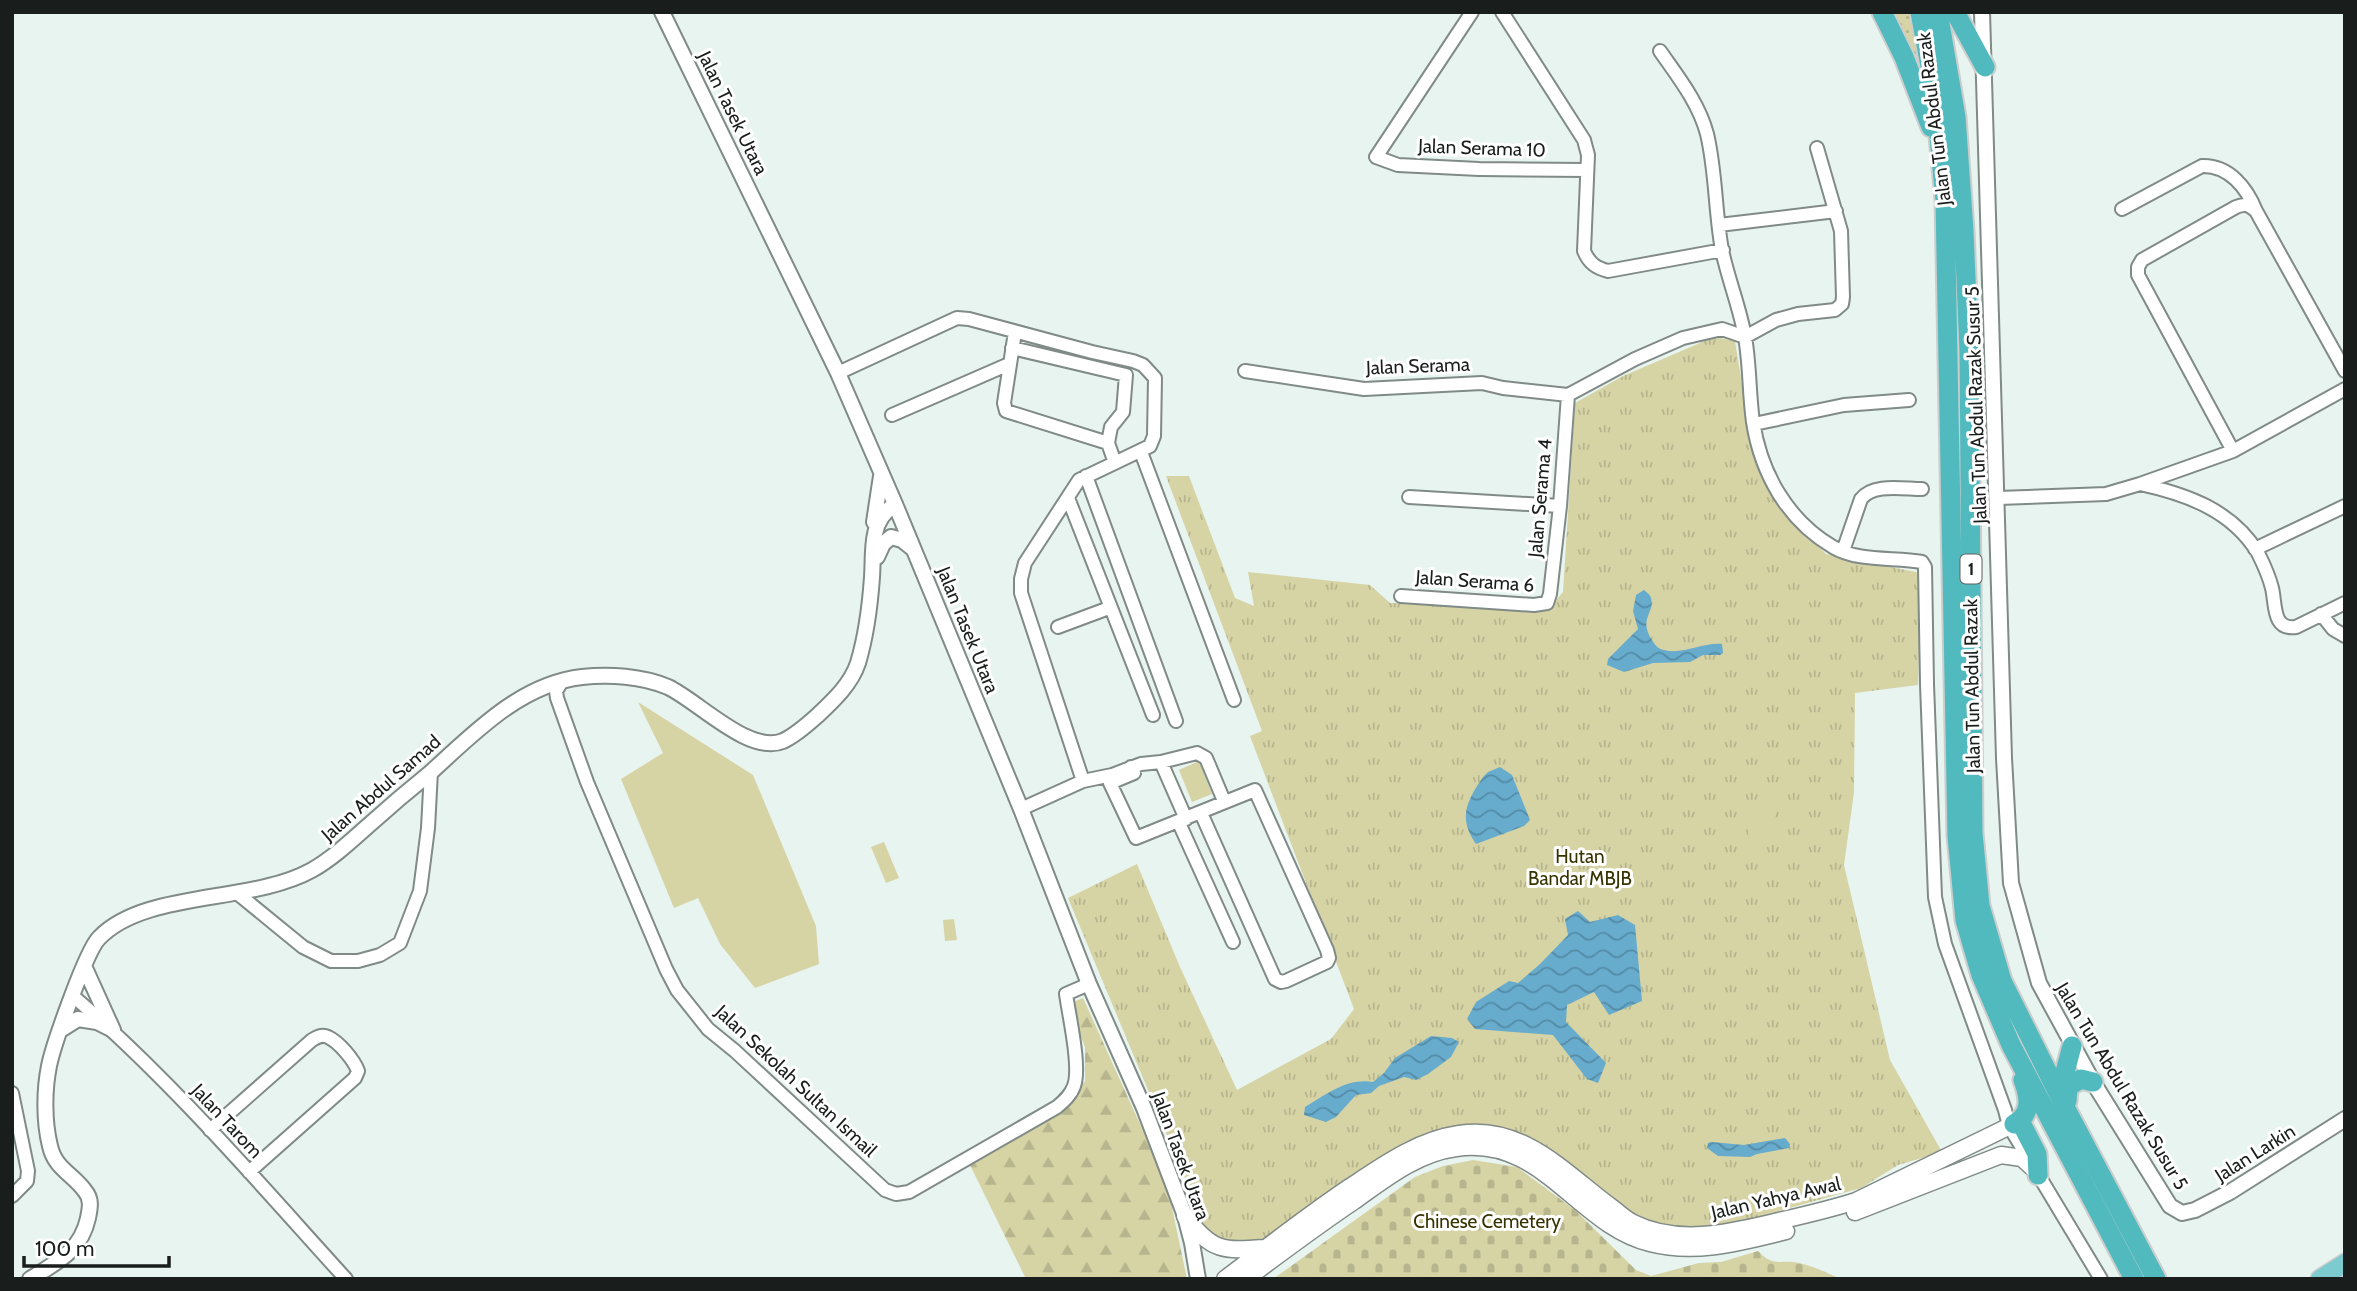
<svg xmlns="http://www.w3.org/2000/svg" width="2357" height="1291" font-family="Cabin,sans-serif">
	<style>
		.grass { fill: url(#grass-dots) }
		.forest { fill: url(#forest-firs) }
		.cemetery { fill: url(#cemetery-stones) }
		.park { fill: url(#park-tufts) }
		.garden { fill: #d6d3a5 }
		.water { fill: url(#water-waves) }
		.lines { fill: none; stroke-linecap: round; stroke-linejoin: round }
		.minor-casing { stroke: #808a86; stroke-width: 16 }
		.tertiary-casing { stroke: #808a86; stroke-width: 18 }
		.secondary-casing { stroke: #808a86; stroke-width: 19 }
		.primary-casing { stroke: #cccdcd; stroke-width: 21 }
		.trunk-casing { stroke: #cccdcd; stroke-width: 23 }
		.minor { stroke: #fff; stroke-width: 12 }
		.tertiary { stroke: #fff; stroke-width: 14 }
		.secondary { stroke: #fff; stroke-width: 16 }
		.primary { stroke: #7ccbce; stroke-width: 18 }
		.trunk { stroke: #50babe; stroke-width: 19 }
		.labels { text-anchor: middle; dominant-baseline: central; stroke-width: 6; stroke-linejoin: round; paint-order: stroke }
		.shield { fill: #fff; stroke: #5e615f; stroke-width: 2 }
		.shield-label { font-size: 18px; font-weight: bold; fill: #191d1b }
		.street-label { font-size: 19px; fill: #191d1b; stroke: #fff }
		.park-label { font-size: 19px; fill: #373300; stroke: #fff }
	</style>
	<defs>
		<pattern id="grass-dots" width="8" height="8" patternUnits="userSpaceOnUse" patternTransform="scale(1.75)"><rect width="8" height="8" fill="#d6d3a5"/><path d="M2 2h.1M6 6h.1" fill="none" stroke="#b7b58d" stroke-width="1.8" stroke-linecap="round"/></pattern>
		<pattern id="forest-firs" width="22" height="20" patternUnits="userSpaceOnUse" patternTransform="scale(1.75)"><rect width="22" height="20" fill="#d6d3a5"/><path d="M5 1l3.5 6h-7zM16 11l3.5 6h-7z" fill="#b7b58d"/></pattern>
		<pattern id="cemetery-stones" width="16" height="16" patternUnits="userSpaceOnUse" patternTransform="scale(1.75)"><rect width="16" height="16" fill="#d6d3a5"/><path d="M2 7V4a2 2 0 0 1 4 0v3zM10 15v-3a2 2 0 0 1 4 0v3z" fill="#b7b58d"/></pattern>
		<pattern id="park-tufts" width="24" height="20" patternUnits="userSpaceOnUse" patternTransform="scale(1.75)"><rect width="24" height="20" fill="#d6d3a5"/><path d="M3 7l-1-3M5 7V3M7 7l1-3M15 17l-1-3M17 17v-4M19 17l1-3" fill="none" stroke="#b7b58d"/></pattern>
		<pattern id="water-waves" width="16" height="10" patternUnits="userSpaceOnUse" patternTransform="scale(1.75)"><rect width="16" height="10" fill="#67accd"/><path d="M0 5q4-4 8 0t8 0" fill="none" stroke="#548ba6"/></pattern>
	</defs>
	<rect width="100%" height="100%" fill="#e8f4ef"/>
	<!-- grass -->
	<path class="grass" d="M1883,12h35l17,104z"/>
	<!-- forest -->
	<path class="forest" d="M1083,998l84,186 20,95h-161l-56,-114 89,-56 26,-28v-34l-17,-43z"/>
	<!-- cemetery -->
	<path class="cemetery" d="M1473,1160l44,7 58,43 61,60 15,6 48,-13 22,-1 37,-11c16,17 23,8 41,12 15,3 29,11 43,16h-569l142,-102 28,-11z"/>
	<!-- park -->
	<path class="park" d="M1720,338l15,3 12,74 17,66 28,37 34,36 95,19 -3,112 -63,8 -1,99 -10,73 46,195 52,92 -44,13 -37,23 -164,46 -49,-9 -178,-98 -203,112 -28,10 -31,-15 -140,-336 69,-34 43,103 57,123 94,-51 23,-30 -104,-273 12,-5 -96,-255h23l46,122 19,8 -6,-34 122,13 20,18 160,4 13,-15 12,-189 48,-27 84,-36z"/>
	<!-- garden -->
	<path class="garden" d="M638,702l115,73 63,151 3,38 -64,24 -35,-44 -22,-46 -24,10 -53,-129 42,-26z
		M1199,761l13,33 -20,8 -13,-32z
		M1772,799l6,33 -29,5 -6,-33z
		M884,842l15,36 -13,5 -15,-36z
		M954,919l3,21 -12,1 -2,-21z"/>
	<!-- water -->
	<path class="water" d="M1644,590c3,3 6,4 7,8 4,16 -13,20 1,42 3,5 6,9 12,10 19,5 39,-8 58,-6l1,9 -3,2h-17l-13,7 -37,1 -29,9 -17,-7 1,-6 30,-30 -5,-18 3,-16z
		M1500,767l12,8 18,45 -6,6 -48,18c-18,-26 -10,-42 7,-67l5,-5z
		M1578,911l12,11 28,-7 17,10 7,76 -33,14 -15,-23 -27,13 -1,17 40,41 -8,20 -11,-4 -34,-44 -78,-6 -8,-10 9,-17 33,-21 9,2 22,-19 28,-29 -3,-16z
		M1431,1036l21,2 7,4 -8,15 -23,17 -12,6 -12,-3 -25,9 -8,7 -15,2 -20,22 -10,5 -22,-7 1,-8c22,-13 42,-29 68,-25l11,-9 11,-15z
		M1785,1138l5,6 -1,4 -32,6 -7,3 -32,-1 -11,-8 1,-5 4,-1 32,3z"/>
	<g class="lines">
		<defs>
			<path id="minor" d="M1472,12l-96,145 22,8 81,4 108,1
				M1502,12l82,128 4,15 -4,96c5,12 12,17 24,20l115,-21
				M1660,51c18,26 39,52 47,83 9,37 8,78 15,116 6,29 18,58 23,87 5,28 4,57 8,85 8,51 34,98 80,125 25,15 61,10 89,15l3,5 2,117 8,213 10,47 60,166 4,16 92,153
				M2122,209l80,-43c27,-1 45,22 54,45
				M1719,225l117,-14
				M1015,332l-11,71 2,8 102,32 7,20
				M1012,348l114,27 -3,37 -12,15 -3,16
				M1245,371l119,18 118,-6 21,5 65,7 67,-36 48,-21 39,-9 23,8 31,-17 22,-6 37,-4 7,-6 1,-7 -2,-66 -24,-83
				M838,373l119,-55 12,1 123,33 41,9 10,4 12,13 -1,58 -4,10 -71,34 -54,83 -4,16v14l62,188
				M892,415l117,-51
				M1754,424l90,-19 65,-5
				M2233,451l-95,-176v-8l4,-7 94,-53c9,-4 13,-2 20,4l89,160
				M1141,452l93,248
				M1086,476l90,245
				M2140,484c46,10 92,26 118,69 6,12 11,23 14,35 4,17 0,42 24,39l49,-24
				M1409,497l151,9
				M1068,498l85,217
				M1998,498l108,-4 34,-10 93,-33 112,-62
				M2255,549l90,-43
				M1843,551l18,-52c12,-16 42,-10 61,-10
				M1401,596l133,9 13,-2 3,-9 10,-88 8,-111
				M2321,614l12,15 12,7
				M1058,627l51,-19
				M561,683l-5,8 1,7 30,84 79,187 11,21 31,39 27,22 150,139 11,4 13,-2 148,-85c7,-6 14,-12 17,-21 7,-19 -5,-70 -8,-92l23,-10
				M1161,762l25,57
				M1131,767l3,6 -24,10 26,55 119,-48 72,160 2,8 -2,4 -41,19 -5,1 -6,-3 -74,-166
				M1021,809l62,-28 29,-6 29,-11 20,-2 36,-9 9,5 18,43
				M1179,823l54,119
				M237,893l66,54 28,14h27l22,-6 20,-12 20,-52 8,-63 3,-57
				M73,996c99,85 185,186 273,283
				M12,1093l16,78 -1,10 -15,15
				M210,1130l102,-90c5,-3 10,-6 16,-3 11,5 26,23 30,34l-3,7 -106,94"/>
			<path id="tertiary" d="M662,12l176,361 57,131 126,305 68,175 55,124 41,108 7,27 6,36
				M1982,12l22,746 7,125 28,100 54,99 77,124 12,7 13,-3 35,-18 115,-73
				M874,522l7,-46
				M877,557l6,-13 8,-7 11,3 10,8
				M84,966l29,64
				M62,1029l16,-10 19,3 16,8
				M30,1279c27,-17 51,-28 58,-61 2,-10 4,-19 -3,-27 -12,-17 -30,-22 -35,-45 -6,-24 -6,-55 -1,-80 4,-20 37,-115 50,-128 46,-48 152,-34 213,-68 21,-12 39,-29 57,-45 20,-18 40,-35 61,-52 43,-39 90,-89 152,-96 27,-3 60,-1 86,10 30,14 81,68 115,54 13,-6 25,-17 35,-26 16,-15 33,-31 40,-52 8,-27 12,-57 14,-86 1,-14 0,-30 3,-43 2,-12 10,-23 20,-30"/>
			<path id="secondary" d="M1855,1212l146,-57 21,3 12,11
				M1185,1216c27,36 38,35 80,32
				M1225,1279c41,-31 82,-63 125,-92 33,-22 68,-47 109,-53 64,-10 106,39 152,73 7,5 14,12 22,16 46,23 99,9 146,-2 26,-6 52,-12 77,-20l158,-77
				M1246,1279c36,-27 71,-53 108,-78 31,-22 63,-48 102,-53 87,-13 121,77 194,95 46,12 91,-1 136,-12"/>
			<path id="primary" d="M2320,1279l25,-16"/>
			<path id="trunk" d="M1882,12l22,45 27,70
				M1920,12l15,81 10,107 12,636 8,84 16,55 30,70 123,234
				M1938,12l18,105 8,114 5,120 4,482 7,73 22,75 64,128 90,170
				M1955,12l30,55
				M2068,1087l13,-8 12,3
				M2067,1101l1,-14 -3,-15 7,-26
				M2020,1121l17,33 1,21
				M2014,1124c19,-10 15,-28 9,-44"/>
		</defs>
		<!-- minor casing -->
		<use href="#minor" class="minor-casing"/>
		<!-- tertiary casing -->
		<use href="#tertiary" class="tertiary-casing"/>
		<!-- secondary casing -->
		<use href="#secondary" class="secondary-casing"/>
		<!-- primary casing -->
		<use href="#primary" class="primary-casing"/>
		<!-- trunk casing -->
		<use href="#trunk" class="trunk-casing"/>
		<!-- minor -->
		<use href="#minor" class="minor"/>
		<!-- tertiary -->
		<use href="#tertiary" class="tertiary"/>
		<!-- secondary -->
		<use href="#secondary" class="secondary"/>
		<!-- primary -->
		<use href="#primary" class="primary"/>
		<!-- trunk -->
		<use href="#trunk" class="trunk"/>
	</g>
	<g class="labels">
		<!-- shield labels -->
		<rect class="shield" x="1960.5" y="554.5" width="21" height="29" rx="5"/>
		<g class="shield-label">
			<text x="1971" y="569">1</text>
		</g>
		<!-- street labels -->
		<g class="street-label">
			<text transform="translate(733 113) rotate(64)">Jalan Tasek Utara</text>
			<text transform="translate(1934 119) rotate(-97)">Jalan Tun Abdul Razak</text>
			<text transform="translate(1482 148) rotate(2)">Jalan Serama 10</text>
			<text transform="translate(1418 366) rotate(-2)">Jalan Serama</text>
			<text transform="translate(1976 405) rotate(-92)">Jalan Tun Abdul Razak Susur 5</text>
			<text transform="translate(1540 498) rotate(-85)">Jalan Serama 4</text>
			<text transform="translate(1475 581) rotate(4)">Jalan Serama 6</text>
			<text transform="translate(968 630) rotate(68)">Jalan Tasek Utara</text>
			<text transform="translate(1972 686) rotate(-91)">Jalan Tun Abdul Razak</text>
			<text transform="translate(381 788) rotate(-41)">Jalan Abdul Samad</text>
			<text transform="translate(796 1081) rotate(43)">Jalan Sekolah Sultan Ismail</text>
			<text transform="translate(2122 1086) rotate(59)">Jalan Tun Abdul Razak Susur 5</text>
			<text transform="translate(227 1121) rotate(47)">Jalan Tarom</text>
			<text transform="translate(2255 1153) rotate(-32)">Jalan Larkin</text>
			<text transform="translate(1181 1156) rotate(70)">Jalan Tasek Utara</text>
			<text transform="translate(1776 1198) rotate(-13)">Jalan Yahya Awal</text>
		</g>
		<!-- park labels -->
		<g class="park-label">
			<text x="1580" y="856">Hutan<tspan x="1580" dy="22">Bandar MBJB</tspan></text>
			<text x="1487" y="1221">Chinese Cemetery</text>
		</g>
	</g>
	<!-- border -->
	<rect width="2357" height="1291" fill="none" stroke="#191d1b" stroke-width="28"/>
	<!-- scale -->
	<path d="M24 1256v10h145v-10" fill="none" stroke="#191d1b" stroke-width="3.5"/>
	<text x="35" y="1256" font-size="21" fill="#191d1b" stroke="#ffffff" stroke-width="5" paint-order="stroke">100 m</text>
</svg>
